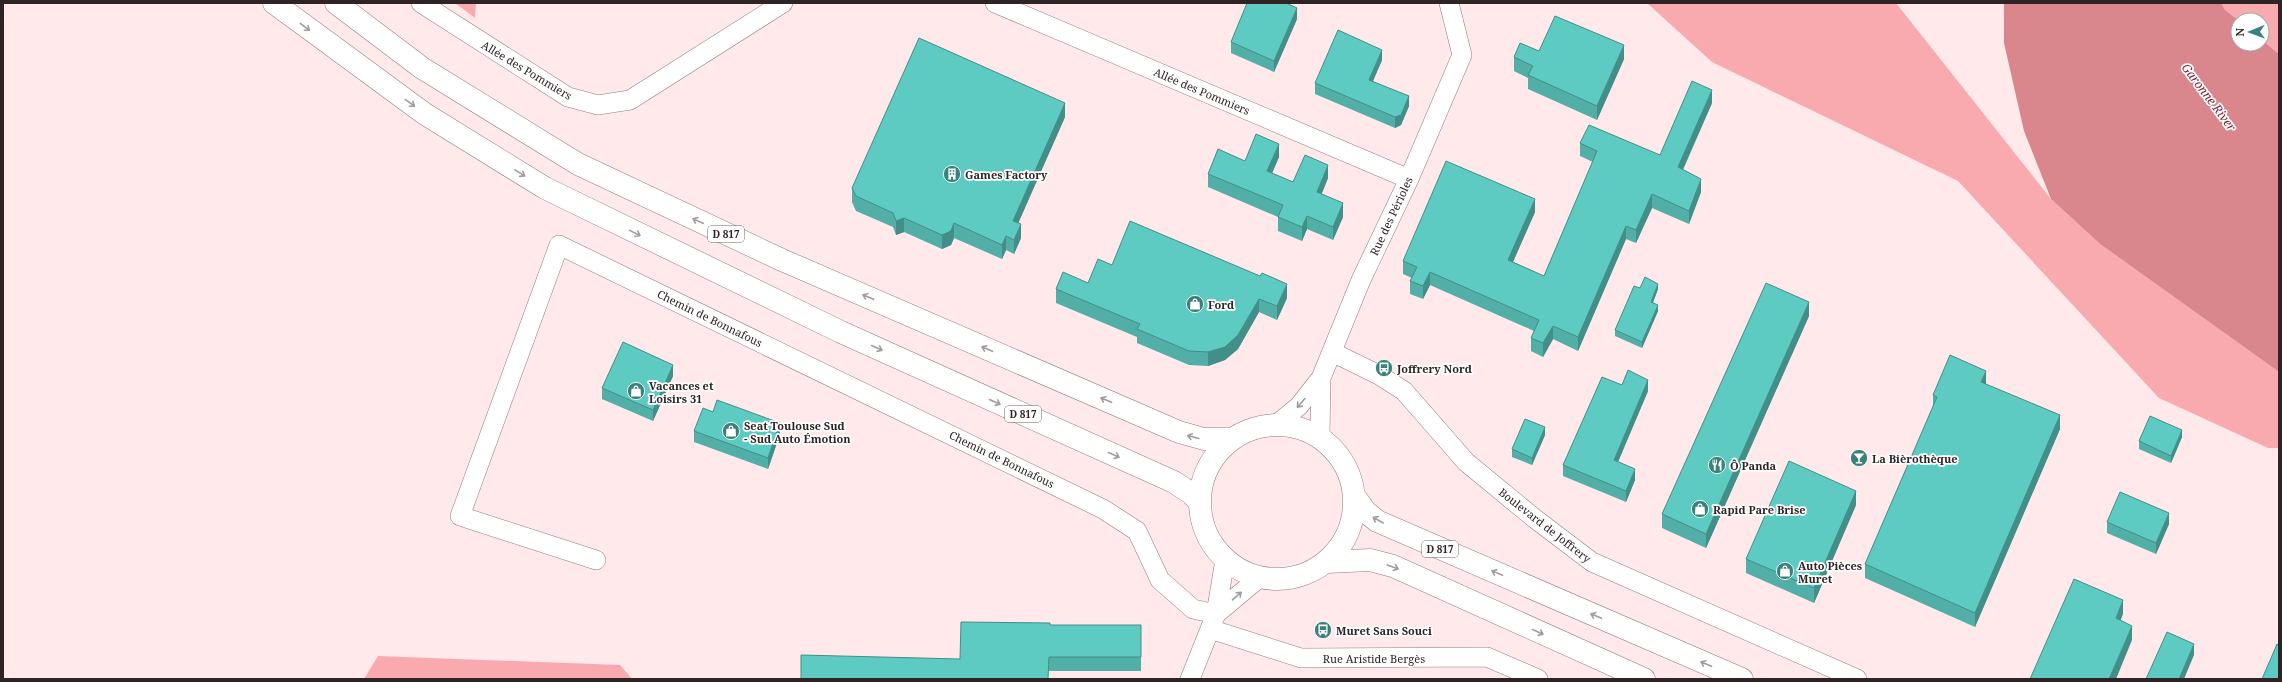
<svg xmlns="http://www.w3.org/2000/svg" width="2282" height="682" font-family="'Noto Serif',serif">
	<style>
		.green { fill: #f9aaae }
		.water { fill: #d9878c }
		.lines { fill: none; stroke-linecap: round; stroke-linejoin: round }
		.street-casing { stroke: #947c7d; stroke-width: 20 }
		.primary-casing { stroke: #947c7d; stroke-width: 23 }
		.street { stroke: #fff; stroke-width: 19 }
		.primary { stroke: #fff; stroke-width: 22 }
		.wall { fill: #51afa7 }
		.shaded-wall { fill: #428e88 }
		.building { fill: #5ecbc2; stroke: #428e88 }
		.oneway { stroke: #a19c9d }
		.labels { text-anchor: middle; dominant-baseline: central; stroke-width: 3.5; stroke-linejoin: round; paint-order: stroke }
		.shield { fill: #fff; stroke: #6d6666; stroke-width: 1 }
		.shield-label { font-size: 10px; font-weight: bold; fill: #2e2425 }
		.street-label { font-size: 11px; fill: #2e2425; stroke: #fff }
		.poi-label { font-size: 11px; font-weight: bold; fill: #2e2425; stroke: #fff; text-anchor: start }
		.water-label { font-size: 12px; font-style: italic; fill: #7c1b2d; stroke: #fff }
	</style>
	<rect width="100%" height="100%" fill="#ffe9ea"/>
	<!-- green -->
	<path class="green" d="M455,3h21l-1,15z
		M1647,3h249l155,196 49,45 179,128v76h-11l-109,-50 -201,-217 -246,-119z
		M2221,3h58v51l-17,-14v-20h-24l-13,-10z
		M378,656l242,9 12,14h-268z"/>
	<!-- water -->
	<path class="water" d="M2004,3h217l4,7 13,10v24h24v-4l17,14v318l-179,-128 -49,-45 -27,-68 -20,-88z"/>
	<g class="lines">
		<defs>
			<path id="street" d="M421,3l147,94 30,8 32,-5 153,-97
				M995,3l414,176
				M1332,352l47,23 25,16 62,71 68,56 58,44 265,117
				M1277,424l22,-18 22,-28 40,-98 48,-101 53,-124 -13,-52
				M1320,436l1,-58
				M596,560l-136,-44 99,-271 544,264 34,22 23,49 33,29 23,5
				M1216,614l43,-36
				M1210,629l91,29 186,-1 51,22
				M1190,679l26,-65 9,-54"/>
			<path id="primary" d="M274,3l151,111 120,74 296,144 333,150 18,12 8,9
				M336,3l86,65 156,96 204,96 397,172 25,7h27
				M1200 502a77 77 0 1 1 154 0a77 77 0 1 1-154 0Z
				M1355,497l11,15 11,9 365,158
				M1327,562l43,-2 23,6 251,113"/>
		</defs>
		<!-- street casing -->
		<use href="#street" class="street-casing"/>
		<!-- primary casing -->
		<use href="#primary" class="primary-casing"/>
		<!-- street -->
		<use href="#street" class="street"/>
		<!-- primary -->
		<use href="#primary" class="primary"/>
	</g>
	<!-- wall -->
	<path class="wall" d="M1297,19l-23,53 -43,-19v-11z
		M1539,51l85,8 -27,61 -69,-31v-11l-14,-7v-14z
		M1382,60l-9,21 36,25 -8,19 -6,3 -80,-34v-11z
		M1712,103l-29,67 18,22 -12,32 -37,-16 -16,35 -10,-4 -48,112 -25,-12 -10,18 -12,-6v-13l3,-7 -104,-46 -7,14 -13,-5v-13l2,-3 -9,-4v-13l132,-49 -22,50 31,14 49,-114 -13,-6v-13l80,12z
		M1065,117l-47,106 3,15 -7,16 -8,-4 -4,9 -48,-21 -3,7 -9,4 -38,-17 -8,3 -3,-8 -37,-16 -4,-9v-14z
		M1279,157l-7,16 21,9 35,-4 -7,16 22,23 -10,23 -26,-11 -5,12 -24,-10v-14l-70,-30v-13l37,-13z
		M1112,265l175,33 -10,22 -18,-8 -21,37 -13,11 -17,6 -19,-1 -52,-22v-6l-81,-34v-14l32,-6z
		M1640,288l18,1 -5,13 5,9 -16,37 -27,-12v-6z
		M1809,316l-103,232 -44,-20v-14z
		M673,376l-20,45 -51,-22v-11z
		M1986,384l74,45 -85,198 -110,-49v-14l68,-156v-13z
		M1622,385l26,6 -30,71 17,18 -9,22 -63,-26v-11z
		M694,431l86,3 -12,35 -74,-27z
		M1545,435l-13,30 -20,-8v-8z
		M2182,437l-11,26 -32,-14v-8z
		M1856,505l-42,98 -68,-30v-14z
		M2107,522l62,2 -13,30 -49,-21z
		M1050,625h91v46h-92l-89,-12z"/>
	<!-- shaded-wall -->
	<path class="shaded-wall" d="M1297,8v11l-23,53v-11z
		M1624,45v14l-27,61v-14z
		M1382,50v10l-13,30v-10z
		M1712,90v13l-34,77v-13z
		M1409,96v10l-8,19 -6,3v-11z
		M1065,103v14l-52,118v-14z
		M1279,144v13l-12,28v-14z
		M1328,165v13l-11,28v-14z
		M1701,179v13l-12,32v-13z
		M1652,194v14l-16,35v-13z
		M1535,199v13l-27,61v-13z
		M1343,203v14l-10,23v-13z
		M1307,216v13l-5,12v-14z
		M904,218v14l-8,3v-14z
		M954,223v15l-3,7 -9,4v-14z
		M1021,224v14l-7,16v-14z
		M1626,226v13l-48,112v-14z
		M1006,236v14l-4,9v-14z
		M1430,272v13l-7,14v-13z
		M1287,284v14l-10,22v-14z
		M1658,284v5l-7,19v-6z
		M1259,299v13l-21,37 -13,11 -17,6v-14z
		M1809,302v14l-103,232v-14z
		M1658,305v6l-16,37v-6z
		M1553,326v13l-10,18v-14z
		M673,365v11l-20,45v-11z
		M1986,371v14l-5,-3z
		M1648,380v11l-34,80v-11z
		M2060,415v14l-85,198v-14z
		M780,423v11l-12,35v-11z
		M1545,427v8l-13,30v-7z
		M2182,430v7l-11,26v-7z
		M1635,469v11l-9,22v-11z
		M1856,491v14l-42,98v-15z
		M2169,513v11l-13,30v-11z
		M2123,600v14l-7,18v-14z
		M2132,626v14l-16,39h-7z
		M2194,644v11l-10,24h-5z"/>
	<!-- building -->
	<path class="building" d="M1247,3h39l11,5 -23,53 -43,-19z
		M1555,16l69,29 -27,61 -69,-31 5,-9 -19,-9 6,-14 19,8z
		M1338,30l44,20 -13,30 40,16 -8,19 -6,2 -80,-34z
		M919,38l146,65 -52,118 8,3 -7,16 -8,-4 -4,9 -48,-22 -3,8 -9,4 -38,-17 -8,3 -3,-8 -37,-17 -4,-8z
		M1692,81l20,9 -34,77 23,12 -12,32 -37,-17 -16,36 -10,-4 -48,111 -25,-11 -10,17 -12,-5 8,-18 -109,-48 -7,14 -13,-5 7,-14 -14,-6 43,-100 89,38 -27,61 36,16 53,-125 -17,-8 9,-18 71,30z
		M1256,134l23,10 -12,27 26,11 12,-27 23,10 -11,27 26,11 -10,24 -26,-11 -5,11 -24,-10 5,-12 -75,-31 10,-25 27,12z
		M1130,221l130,55 2,-3 25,11 -10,22 -18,-7 -21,36 -13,12 -17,5 -19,-1 -52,-22 3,-5 -84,-35 7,-17 25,11 10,-24 14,6z
		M1645,277l13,7 -7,18 7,3 -16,37 -27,-12 19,-44 6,2z
		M1766,283l43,19 -103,232 -44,-20z
		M623,342l50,23 -20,45 -51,-22z
		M1950,355l36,16 -5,11 79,33 -85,198 -110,-49 72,-167 -4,-2z
		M1628,370l20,10 -34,80 21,9 -9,22 -63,-26 39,-88 20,8z
		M717,400l63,23 -12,35 -74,-27 9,-23 10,4z
		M2150,416l32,14 -11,26 -32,-15z
		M1525,419l20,8 -13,31 -20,-9z
		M1789,461l67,30 -42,97 -68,-29z
		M2120,492l49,21 -13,30 -49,-21z
		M2074,579l49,21 -7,18 16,8 -23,53h-79z
		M961,622l89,1v2h91v32h-92l-1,22h-247v-24l159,4z
		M2167,632l27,12 -15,35h-33z
		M2277,644l2,1v34h-17z"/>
	<!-- one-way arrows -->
	<defs><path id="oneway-shaft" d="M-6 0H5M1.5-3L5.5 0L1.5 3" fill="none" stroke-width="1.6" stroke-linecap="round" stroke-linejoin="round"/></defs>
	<g class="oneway">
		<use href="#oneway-shaft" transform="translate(305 27) rotate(37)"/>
		<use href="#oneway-shaft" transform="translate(410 103) rotate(36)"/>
		<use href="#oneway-shaft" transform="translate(520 173) rotate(32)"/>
		<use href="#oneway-shaft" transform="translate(698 221) rotate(-155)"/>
		<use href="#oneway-shaft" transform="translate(635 233) rotate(26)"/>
		<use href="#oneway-shaft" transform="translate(868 297) rotate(-157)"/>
		<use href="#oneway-shaft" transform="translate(877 348) rotate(24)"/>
		<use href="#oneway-shaft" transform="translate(987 349) rotate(-157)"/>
		<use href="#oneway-shaft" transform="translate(1106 400) rotate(-157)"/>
		<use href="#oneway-shaft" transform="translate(995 402) rotate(24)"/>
		<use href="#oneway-shaft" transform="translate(1301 403) rotate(131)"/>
		<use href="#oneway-shaft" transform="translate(1193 437) rotate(-165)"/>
		<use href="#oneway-shaft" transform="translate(1114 455) rotate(24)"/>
		<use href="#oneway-shaft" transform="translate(1378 520) rotate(-150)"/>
		<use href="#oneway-shaft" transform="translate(1393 567) rotate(20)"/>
		<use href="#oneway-shaft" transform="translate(1497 573) rotate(-157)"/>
		<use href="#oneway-shaft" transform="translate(1237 596) rotate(-41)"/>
		<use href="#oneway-shaft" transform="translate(1596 616) rotate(-157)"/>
		<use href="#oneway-shaft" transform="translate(1538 632) rotate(24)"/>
		<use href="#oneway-shaft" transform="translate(1706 664) rotate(-157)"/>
	</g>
	<!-- icons -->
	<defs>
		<symbol id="building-disc" viewBox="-11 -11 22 22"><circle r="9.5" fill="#39817b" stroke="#fff"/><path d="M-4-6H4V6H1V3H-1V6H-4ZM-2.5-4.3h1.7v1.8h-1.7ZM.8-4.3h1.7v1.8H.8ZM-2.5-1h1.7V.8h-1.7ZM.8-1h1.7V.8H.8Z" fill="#fff"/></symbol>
		<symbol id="shop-disc" viewBox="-11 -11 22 22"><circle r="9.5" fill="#39817b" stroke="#fff"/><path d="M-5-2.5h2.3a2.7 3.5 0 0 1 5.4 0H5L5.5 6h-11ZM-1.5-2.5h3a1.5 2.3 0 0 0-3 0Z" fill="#fff"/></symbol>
		<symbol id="bus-disc" viewBox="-11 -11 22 22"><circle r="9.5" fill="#39817b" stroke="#fff"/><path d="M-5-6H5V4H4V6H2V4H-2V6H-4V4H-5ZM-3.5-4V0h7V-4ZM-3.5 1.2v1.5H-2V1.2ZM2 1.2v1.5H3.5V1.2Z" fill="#fff"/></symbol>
		<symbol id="bar-disc" viewBox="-11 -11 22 22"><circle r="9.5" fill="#39817b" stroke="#fff"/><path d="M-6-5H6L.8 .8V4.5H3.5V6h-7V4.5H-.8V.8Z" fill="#fff"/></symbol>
		<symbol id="restaurant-disc" viewBox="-11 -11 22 22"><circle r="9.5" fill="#39817b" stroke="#fff"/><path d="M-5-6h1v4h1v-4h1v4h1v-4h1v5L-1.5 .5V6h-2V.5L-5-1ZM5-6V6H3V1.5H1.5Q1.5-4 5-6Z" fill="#fff"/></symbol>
	</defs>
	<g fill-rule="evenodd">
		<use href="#building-disc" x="942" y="164" width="20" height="20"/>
		<use href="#shop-disc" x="1185" y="294" width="20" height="20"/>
		<use href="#bus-disc" x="1374" y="358" width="20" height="20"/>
		<use href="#shop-disc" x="626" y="381" width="20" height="20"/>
		<use href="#shop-disc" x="721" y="421" width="20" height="20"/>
		<use href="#bar-disc" x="1849" y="448" width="20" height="20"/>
		<use href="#restaurant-disc" x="1707" y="455" width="20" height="20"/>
		<use href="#shop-disc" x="1690" y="499" width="20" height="20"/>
		<use href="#shop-disc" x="1775" y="561" width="20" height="20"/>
		<use href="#bus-disc" x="1313" y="620" width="20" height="20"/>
	</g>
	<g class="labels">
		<!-- shield labels -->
		<g class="shield">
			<rect x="708" y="226" width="36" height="16" rx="3"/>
			<rect x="1005" y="406" width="36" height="16" rx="3"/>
			<rect x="1422" y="541" width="36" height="16" rx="3"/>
		</g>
		<g class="shield-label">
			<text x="726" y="234">D 817</text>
			<text x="1023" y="414">D 817</text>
			<text x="1440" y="549">D 817</text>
		</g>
		<!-- street labels -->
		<g class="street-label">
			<text transform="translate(527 70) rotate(31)">Allée des Pommiers</text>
			<text transform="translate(1202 91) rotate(23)">Allée des Pommiers</text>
			<text transform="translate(1391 216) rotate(-65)">Rue des Périoles</text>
			<text transform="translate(710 318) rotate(26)">Chemin de Bonnafous</text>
			<text transform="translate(1002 459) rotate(26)">Chemin de Bonnafous</text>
			<text transform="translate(1545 525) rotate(38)">Boulevard de Joffrery</text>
			<text x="1374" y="658">Rue Aristide Bergès</text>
		</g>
		<!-- poi labels -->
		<g class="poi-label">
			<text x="965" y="174">Games Factory</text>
			<text x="1208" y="304">Ford</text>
			<text x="1397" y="368">Joffrery Nord</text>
			<text x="649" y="385">Vacances et<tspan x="649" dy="13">Loisirs 31</tspan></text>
			<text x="744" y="425">Seat Toulouse Sud<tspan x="744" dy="13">- Sud Auto Émotion</tspan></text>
			<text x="1872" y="458">La Bièrothèque</text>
			<text x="1730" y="465">Ô Panda</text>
			<text x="1713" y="509">Rapid Pare Brise</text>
			<text x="1798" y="565">Auto Pièces<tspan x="1798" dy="13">Muret</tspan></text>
			<text x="1336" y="630">Muret Sans Souci</text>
		</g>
		<!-- water labels -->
		<g class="water-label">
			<text transform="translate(2209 97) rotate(53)">Garonne River</text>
		</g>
	</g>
	<!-- border -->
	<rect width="2282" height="682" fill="none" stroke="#2e2425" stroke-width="8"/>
	<!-- north arrow -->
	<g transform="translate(2250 32) rotate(269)"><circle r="19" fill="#ffffff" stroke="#aba7a8"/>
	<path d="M0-3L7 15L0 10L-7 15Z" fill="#39817b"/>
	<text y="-6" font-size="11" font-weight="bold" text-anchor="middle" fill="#2e2425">N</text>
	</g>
</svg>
